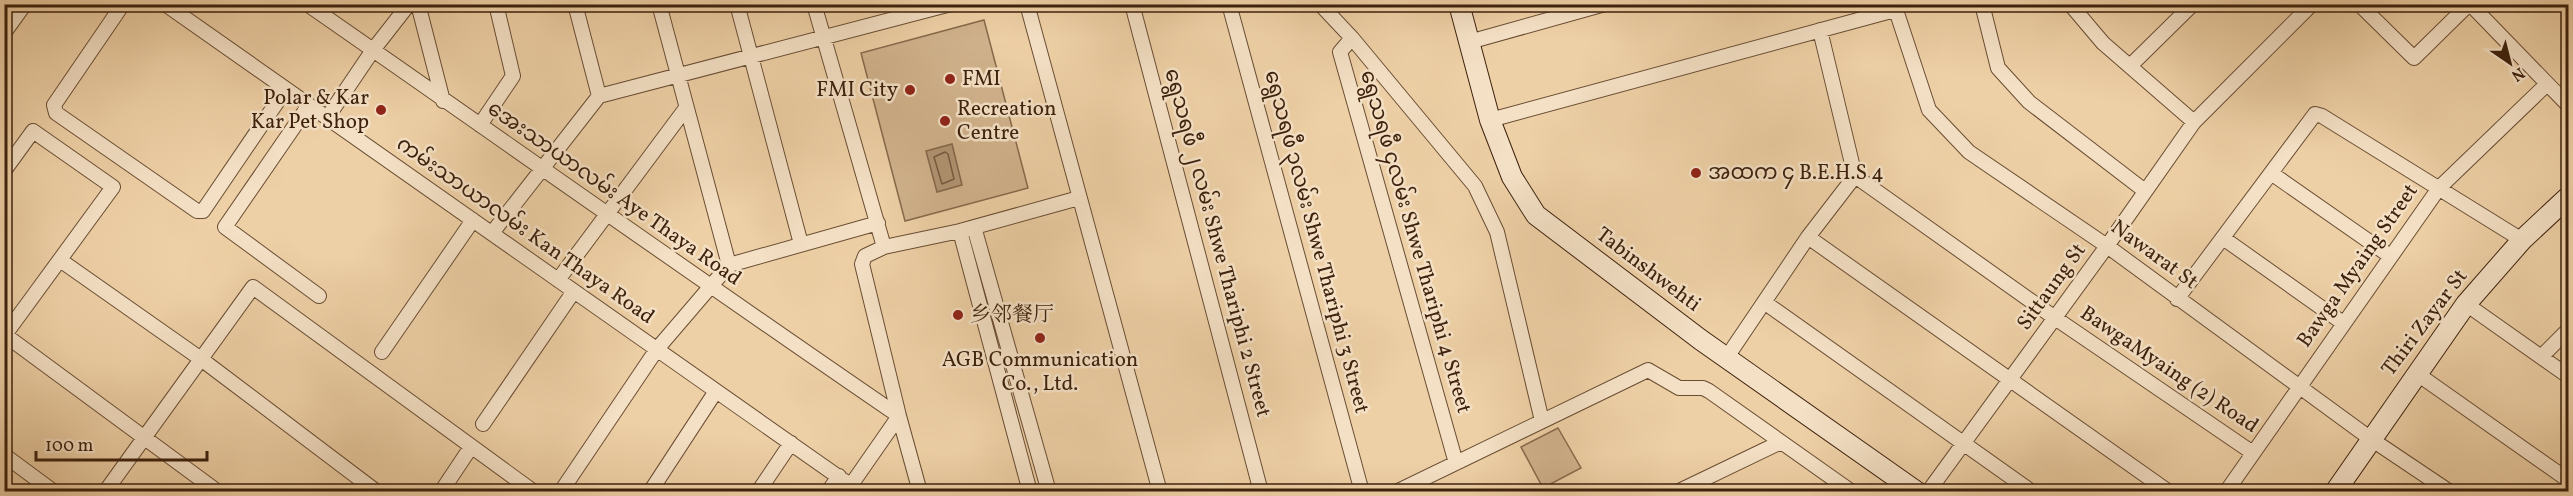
<svg xmlns="http://www.w3.org/2000/svg" width="2573" height="496" font-family="Vollkorn,'Noto Serif SC','Noto Sans Myanmar',serif">
	<style>
		.green { fill: #d0b28c; stroke: #866a4c; stroke-width: 1.5 }
		.water { fill: #b29472; stroke: #83664a; stroke-width: 1.5 }
		.lines { fill: none; stroke-linecap: round; stroke-linejoin: round }
		.shore { stroke: #785a40; stroke-width: 1.5 }
		.street-casing { stroke: #694d33; stroke-width: 16 }
		.secondary-casing { stroke: #3d210d; stroke-width: 22 }
		.street { stroke: #f4e0c5; stroke-width: 14 }
		.secondary { stroke: #f4e0c5; stroke-width: 20 }
		.poi-dot { fill: #8f2418; stroke: #f4e0c5; stroke-width: 2 }
		.labels { text-anchor: middle; dominant-baseline: central; stroke-width: 5; stroke-linejoin: round; paint-order: stroke }
		.poi-label { font-size: 21px; fill: #3d210d; stroke: #f4e0c5; text-anchor: start }
		.street-label { font-size: 21px; fill: #3d210d; stroke: #f4e0c5 }
	</style>
	<rect width="100%" height="100%" fill="#eed0a6"/>
	<filter id="stains"><feTurbulence type="fractalNoise" baseFrequency=".00333" numOctaves="4"/><feColorMatrix values="0 0 0 0 .2 0 0 0 0 .09 0 0 0 0 .02 0 0 0 .5 -.17"/></filter>
	<radialGradient id="worn" r=".72"><stop offset=".6" stop-color="#630" stop-opacity="0"/><stop offset="1" stop-color="#630" stop-opacity=".3"/></radialGradient>
	<!-- green -->
	<path class="green" d="M984,20l44,168 -123,33 -44,-168z
		M1558,428l23,40 -38,20 -22,-41z"/>
	<!-- water -->
	<path class="water" d="M952,144l10,41 -25,7 -11,-41z"/>
	<g class="lines">
		<!-- shore -->
		<path class="shore" d="M945,152l3,2 6,25 -12,5 -8,-27z"/>
		<defs>
			<path id="street" d="M123,4l-69,101 2,8 141,98h6l83,-122
				M165,4l695,488
				M307,4c197,137 393,276 592,412l-48,69
				M418,4l25,97
				M575,4l24,92
				M659,4l70,261
				M737,4l64,240
				M814,4l70,243
				M1027,4l133,488
				M1132,4l129,488
				M1229,4l133,488
				M1320,4l32,34 123,148 22,46 45,189
				M1894,4l35,106 40,42 138,94 264,193 79,53
				M1982,4l16,64 31,34 116,89
				M2070,4l33,39 91,79
				M2359,4l55,54 55,-54
				M2470,4l98,101
				M4,33l21,-29
				M1352,38l-12,14 116,411
				M1469,42l136,-38
				M2130,66l63,-62
				M309,105l-84,122 94,69
				M327,118l46,-68 36,-46
				M1490,120l405,-110
				M480,125l33,-49 -17,-72
				M4,171l29,-40 80,56 -109,149
				M2271,173l119,83
				M1855,176l200,142 198,135
				M974,227l75,265
				M960,231l70,261
				M492,233l107,-137 352,-92
				M1808,237l361,255
				M2223,238l120,85
				M60,260l141,99 176,133
				M558,280l128,-172
				M2177,299l138,-185 7,2 200,124
				M1764,302l268,190
				M2466,304l102,72
				M5,335l213,157
				M382,352l91,-132
				M1727,357l81,-120 47,-61 -35,-146
				M2541,357l27,-27
				M2416,373l152,107
				M483,424l91,-133
				M4,455l50,37
				M564,487l93,-138 72,-84 149,-42
				M105,492l148,-205 281,205
				M441,492l30,-45
				M650,492l66,-101
				M758,492l33,-49
				M828,492l11,-16
				M920,492l-21,-76 -37,-152 3,-8 19,-9 76,-16 119,-33
				M1396,492l252,-122 31,18h24l6,3 143,101
				M1677,492l104,-50
				M1928,492l179,-246 87,-124 118,-118
				M2226,492l213,-304 108,-104"/>
			<path id="secondary" d="M1459,4l31,116 22,57 24,38 165,125 216,152
				M2335,492l131,-188 56,-64 46,-43"/>
		</defs>
		<!-- street casing -->
		<use href="#street" class="street-casing"/>
		<!-- secondary casing -->
		<use href="#secondary" class="secondary-casing"/>
		<!-- street -->
		<use href="#street" class="street"/>
		<!-- secondary -->
		<use href="#secondary" class="secondary"/>
	</g>
	<!-- markers -->
	<g class="poi-dot">
		<circle cx="950" cy="79" r="6"/>
		<circle cx="910" cy="90" r="6"/>
		<circle cx="381" cy="110" r="6"/>
		<circle cx="945" cy="121" r="6"/>
		<circle cx="1696" cy="173" r="6"/>
		<circle cx="958" cy="315" r="6"/>
		<circle cx="1040" cy="338" r="6"/>
	</g>
	<g class="labels">
		<!-- poi labels -->
		<g class="poi-label">
			<text x="962" y="79">FMI</text>
			<text x="898" y="90" text-anchor="end">FMI City</text>
			<text x="369" y="98" text-anchor="end">Polar &amp; Kar<tspan x="369" dy="24">Kar Pet Shop</tspan></text>
			<text x="957" y="109">Recreation<tspan x="957" dy="24">Centre</tspan></text>
			<text x="1708" y="173">အထက ၄ B.E.H.S 4</text>
			<text x="970" y="315">乡邻餐厅</text>
			<text x="1040" y="360" text-anchor="middle">AGB Communication<tspan x="1040" dy="24">Co., Ltd.</tspan></text>
		</g>
		<!-- street labels -->
		<g class="street-label">
			<text transform="translate(614 194) rotate(35)">အေးသာယာလမ်း Aye Thaya Road</text>
			<text transform="translate(525 231) rotate(35)">ကမ်းသာယာလမ်း Kan Thaya Road</text>
			<text transform="translate(1316 242) rotate(75)">ရွေသရဖီ ၃လမ်း Shwe Thariphi 3 Street</text>
			<text transform="translate(1415 242) rotate(74)">ရွေသရဖီ ၄လမ်း Shwe Thariphi 4 Street</text>
			<text transform="translate(1217 243) rotate(75)">ရွေသရဖီ ၂ လမ်း Shwe Thariphi 2 Street</text>
			<text transform="translate(2154 255) rotate(36)">Nawarat St</text>
			<text transform="translate(2358 266) rotate(-55)">Bawga Myaing Street</text>
			<text transform="translate(1648 270) rotate(37)">Tabinshwehti</text>
			<text transform="translate(2052 287) rotate(-54)">Sittaung St</text>
			<text transform="translate(2425 323) rotate(-53)">Thiri Zayar St</text>
			<text transform="translate(2169 370) rotate(34)">BawgaMyaing (2) Road</text>
		</g>
	</g>
	<!-- margin -->
	<rect width="2573" height="496" fill="none" stroke="#eed0a6" stroke-width="24"/>
	<rect x="6" y="6" width="2561" height="484" fill="none" stroke="#3d210d" stroke-width="3"/>
	<rect x="12" y="12" width="2549" height="472" fill="none" stroke="#3d210d" stroke-width="1.5"/>
	<!-- north arrow -->
	<g transform="translate(2510 63) rotate(145)" stroke="#f4e0c5" stroke-width="4.5" paint-order="stroke">
	<path d="M0-4.5L10 22L0 15L-10 22Z" fill="#3d210d"/>
	<text y="-9" font-size="16" font-weight="bold" text-anchor="middle" fill="#3d210d">N</text>
	</g>
	<!-- scale -->
	<path d="M36 451v9h171v-9" fill="none" stroke="#3d210d" stroke-width="3"/>
	<text x="45" y="451" font-size="18" fill="#3d210d" stroke="#f4e0c5" stroke-width="4.5" paint-order="stroke">100 m</text>
	<rect width="100%" height="100%" filter="url(#stains)"/>
	<rect width="100%" height="100%" fill="url(#worn)"/>
</svg>
